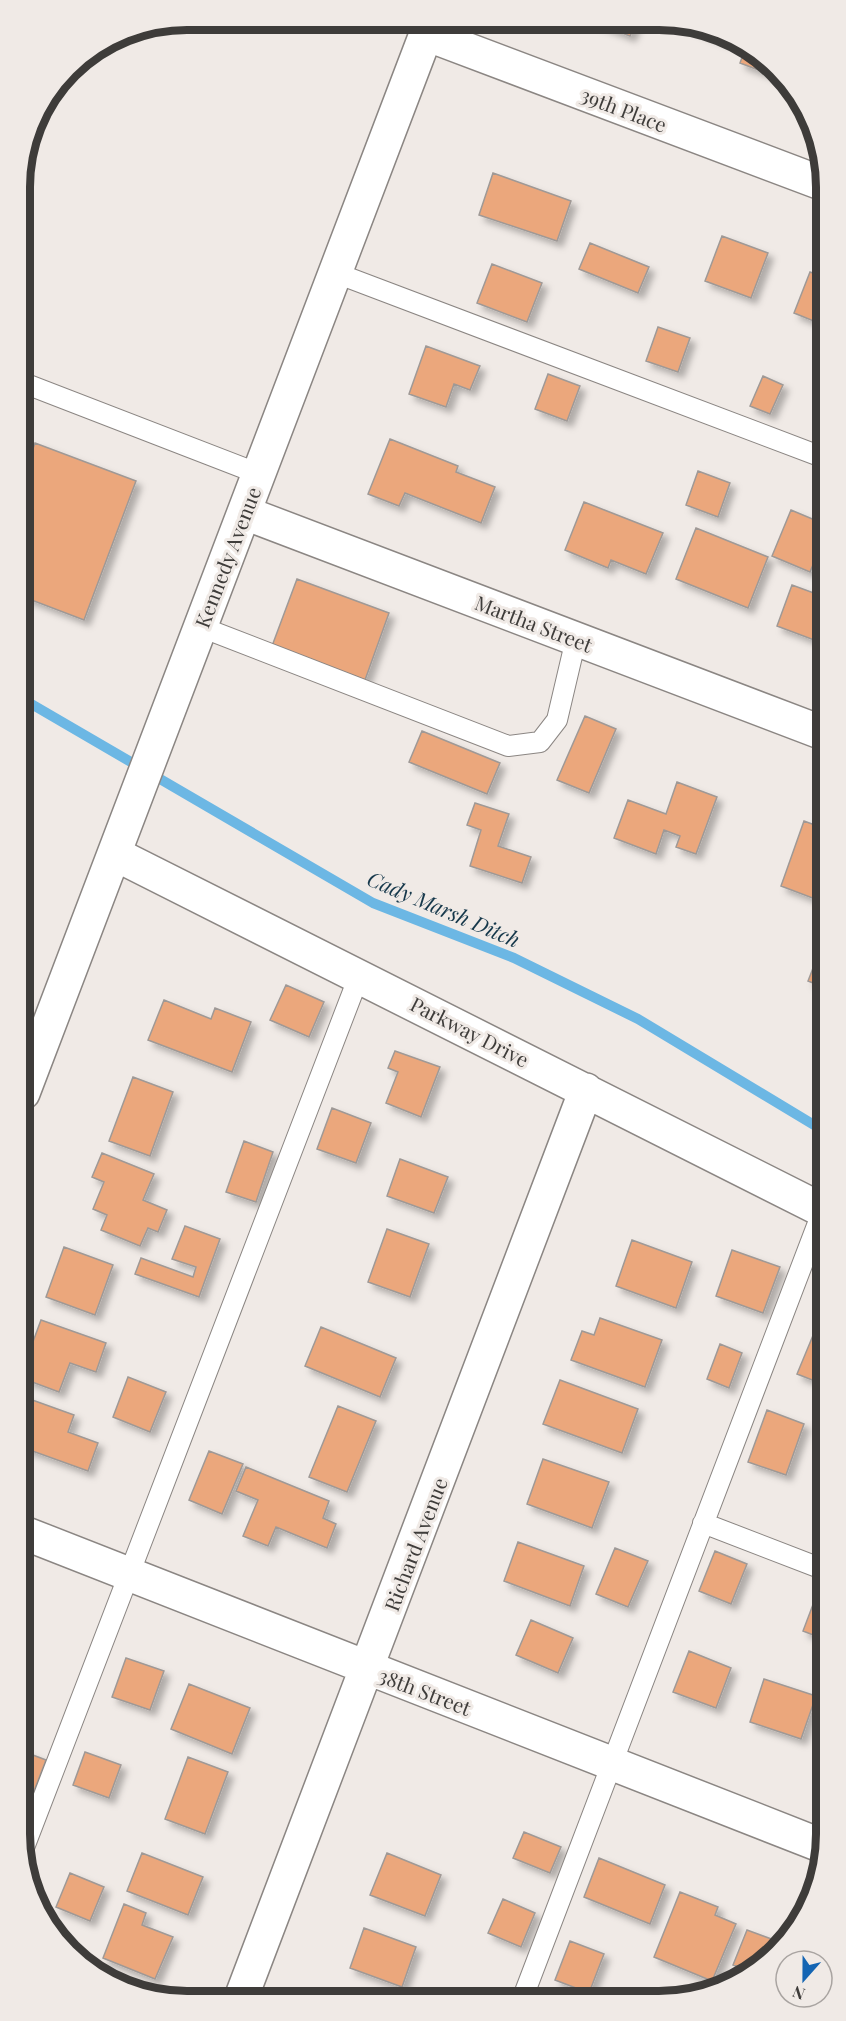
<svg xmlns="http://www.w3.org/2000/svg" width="846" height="2021" font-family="'Playfair Display',serif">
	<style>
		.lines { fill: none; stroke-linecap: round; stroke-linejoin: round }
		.stream { stroke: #6cb7e4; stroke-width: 10 }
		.building { fill: #eba77c; stroke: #9f9996; stroke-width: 1.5; filter: url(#shadow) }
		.service-casing { stroke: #8b8683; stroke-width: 22 }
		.minor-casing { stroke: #8b8683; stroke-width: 36 }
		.tertiary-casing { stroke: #8b8683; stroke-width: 36 }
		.service { stroke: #fff; stroke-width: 20 }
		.minor { stroke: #fff; stroke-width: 33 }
		.tertiary { stroke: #fff; stroke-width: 33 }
		.labels { text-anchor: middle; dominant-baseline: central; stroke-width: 6; stroke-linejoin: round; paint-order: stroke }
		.street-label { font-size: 20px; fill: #3e3c3a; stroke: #f0eae6 }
		.water-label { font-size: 21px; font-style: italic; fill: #16384b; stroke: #f0eae6 }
		.rim { fill: none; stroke: #3e3c3a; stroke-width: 8 }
	</style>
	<defs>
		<filter id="shadow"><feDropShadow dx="5.5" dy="5.5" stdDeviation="3" flood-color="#0004"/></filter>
	</defs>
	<rect width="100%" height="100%" fill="#f0eae6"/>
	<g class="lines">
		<!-- stream -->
		<path class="stream" d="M21,698l352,205 141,55 124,61 186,112"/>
	</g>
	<!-- building -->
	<path class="building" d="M594,22h42l-6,14z
		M687,23l38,16 -1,2 -38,-16z
		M745,49l25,12 10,17 -40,-15z
		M493,173l78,28 -14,40 -78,-26z
		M722,236l46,17 -17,45 -46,-17z
		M590,243l59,24 -11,26 -59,-24z
		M492,264l50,19 -15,39 -50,-19z
		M810,272l11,4v48l-27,-11z
		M658,327l32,11 -12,34 -32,-11z
		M426,346l54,20 -10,24 -16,-6 -8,23 -37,-13z
		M548,374l32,12 -13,35 -32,-12z
		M763,376l20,9 -13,29 -20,-8z
		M390,439l68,27 -2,6 39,15 -14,36 -76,-30 -6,13 -31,-12z
		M35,443l101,38 -52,139 -63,-24v-114z
		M698,471l32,12 -12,34 -32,-12z
		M584,502l79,31 -17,41 -35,-14 -3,8 -43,-18z
		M791,510l31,13v20l-12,29 -38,-16z
		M696,528l72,29 -20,51 -72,-29z
		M297,579l92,34 -24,67 -93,-34z
		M792,585l30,11v47l-45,-17z
		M585,716l31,13 -27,64 -32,-13z
		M422,731l78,32 -13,31 -78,-32z
		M677,782l40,15 -21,57 -20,-7 4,-11 -16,-6 -8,24 -42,-16 14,-38 38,14z
		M475,803l34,11 -11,32 33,11 -9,26 -52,-17 11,-36 -14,-5z
		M804,821l19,7v74l-42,-16z
		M822,945h1v42l-15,-6z
		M286,985l38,17 -15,35 -39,-17z
		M164,1000l47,19 4,-11 36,14 -19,50 -84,-32z
		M395,1051l45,16 -19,50 -35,-14 12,-31 -10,-4z
		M133,1077l40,15 -23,64 -41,-15z
		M332,1108l39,15 -15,40 -39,-14z
		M244,1141l29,11 -17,50 -30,-10z
		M102,1153l52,21 -11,26 24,10 -9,22 -10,-4 -8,18 -39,-16 6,-15 -14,-6 11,-27 -12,-5z
		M400,1159l48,18 -14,36 -47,-17z
		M185,1226l35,13 -21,58 -64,-23 6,-16 52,19 3,-10 -24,-8z
		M387,1229l42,15 -19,53 -42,-15z
		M632,1240l60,22 -16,46 -60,-22z
		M64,1247l49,18 -18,50 -49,-18z
		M732,1250l48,17 -17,46 -47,-17z
		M600,1318l62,22 -17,47 -74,-27 11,-29 12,4z
		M41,1320l65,23 -10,29 -26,-9 -11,29 -35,-13v-13z
		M819,1321l6,3v61l-28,-11z
		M321,1327l75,31 -16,39 -75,-31z
		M720,1344l22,9 -13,35 -22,-9z
		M128,1377l38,15 -16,40 -37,-15z
		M560,1380l78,29 -16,44 -79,-29z
		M24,1397l50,18 -6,17 30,11 -10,28 -64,-23z
		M338,1406l38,15 -29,71 -38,-15z
		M767,1410l37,14 -18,51 -38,-13z
		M209,1451l34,13 -21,50 -33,-14z
		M543,1459l66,23 -17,46 -65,-24z
		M246,1467l83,34 -6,17 13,6 -9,24 -51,-21 -8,19 -25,-10 15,-36 -22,-9z
		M518,1542l66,24 -14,40 -66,-25z
		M615,1548l33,13 -20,46 -32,-13z
		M715,1551l32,13 -16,40 -32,-13z
		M817,1594l8,3 1,43 -23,-9z
		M531,1620l42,18 -15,35 -42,-18z
		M689,1651l42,17 -15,40 -43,-16z
		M126,1658l38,13 -14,39 -38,-13z
		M764,1679l52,17 -15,43 -51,-17z
		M189,1684l61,24 -18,46 -61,-25z
		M25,1752l21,8 -15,39 -6,-3z
		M85,1752l36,13 -12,33 -36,-13z
		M188,1757l40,15 -23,62 -40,-15z
		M524,1832l37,15 -11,26 -37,-15z
		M142,1853l61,24 -15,38 -61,-24z
		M387,1853l54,22 -16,41 -55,-21z
		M599,1858l66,27 -15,39 -66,-27z
		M70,1873l34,14 -14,34 -34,-14z
		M680,1892l38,15 -3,8 21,9 -24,57 -58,-24z
		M503,1899l32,14 -14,34 -33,-14z
		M124,1904l22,9 -4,12 31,12 -18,42 -52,-21z
		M364,1928l52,19 -14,40 -52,-19z
		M747,1930l38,14 -40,25 -12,-4z
		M570,1941l34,13 -15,39 -34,-13z
		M470,1988l20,9h-24z"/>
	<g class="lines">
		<defs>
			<path id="service" d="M336,273l486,184
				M21,382l238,92
				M201,627l307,119 32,-4 17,-22 19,-81
				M703,1523l122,47
				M25,1845l334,-869
				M523,1997l300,-787"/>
			<path id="minor" d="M426,34l395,149
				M245,513l578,220
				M115,854l709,357
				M24,1533l801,314
				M241,1998l345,-908"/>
			<path id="tertiary" d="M23,1093l408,-1072"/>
		</defs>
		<!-- service casing -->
		<use href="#service" class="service-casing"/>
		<!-- minor casing -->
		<use href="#minor" class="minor-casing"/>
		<!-- tertiary casing -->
		<use href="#tertiary" class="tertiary-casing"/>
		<!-- service -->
		<use href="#service" class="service"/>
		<!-- minor -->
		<use href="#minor" class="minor"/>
		<!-- tertiary -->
		<use href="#tertiary" class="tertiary"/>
	</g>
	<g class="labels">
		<!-- street labels -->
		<g class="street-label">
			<text transform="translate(624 109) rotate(21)">39th Place</text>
			<text transform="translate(227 557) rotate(-69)">Kennedy Avenue</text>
			<text transform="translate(534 623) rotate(21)">Martha Street</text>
			<text transform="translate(470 1031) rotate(27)">Parkway Drive</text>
			<text transform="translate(415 1544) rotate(-69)">Richard Avenue</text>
			<text transform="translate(425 1691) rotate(21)">38th Street</text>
		</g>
		<!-- water labels -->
		<g class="water-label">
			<text transform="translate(444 908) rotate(23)">Cady Marsh Ditch</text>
		</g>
	</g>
	<!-- crop -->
	<path d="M0 0H846V2021H0ZM187 30H659A157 157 0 0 1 816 187V1834A157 157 0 0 1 659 1991H187A157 157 0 0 1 30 1834V187A157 157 0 0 1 187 30Z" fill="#f0eae6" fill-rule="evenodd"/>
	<path class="rim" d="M187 30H659A157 157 0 0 1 816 187V1834A157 157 0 0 1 659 1991H187A157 157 0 0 1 30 1834V187A157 157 0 0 1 187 30Z"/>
	<!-- north arrow -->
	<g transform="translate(804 1979) rotate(201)"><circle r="28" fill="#f0eae6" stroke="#a9a4a1" stroke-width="1.5"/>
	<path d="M0-4.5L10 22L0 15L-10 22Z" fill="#1465b3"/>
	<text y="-9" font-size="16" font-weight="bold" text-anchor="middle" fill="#3e3c3a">N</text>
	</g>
</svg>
